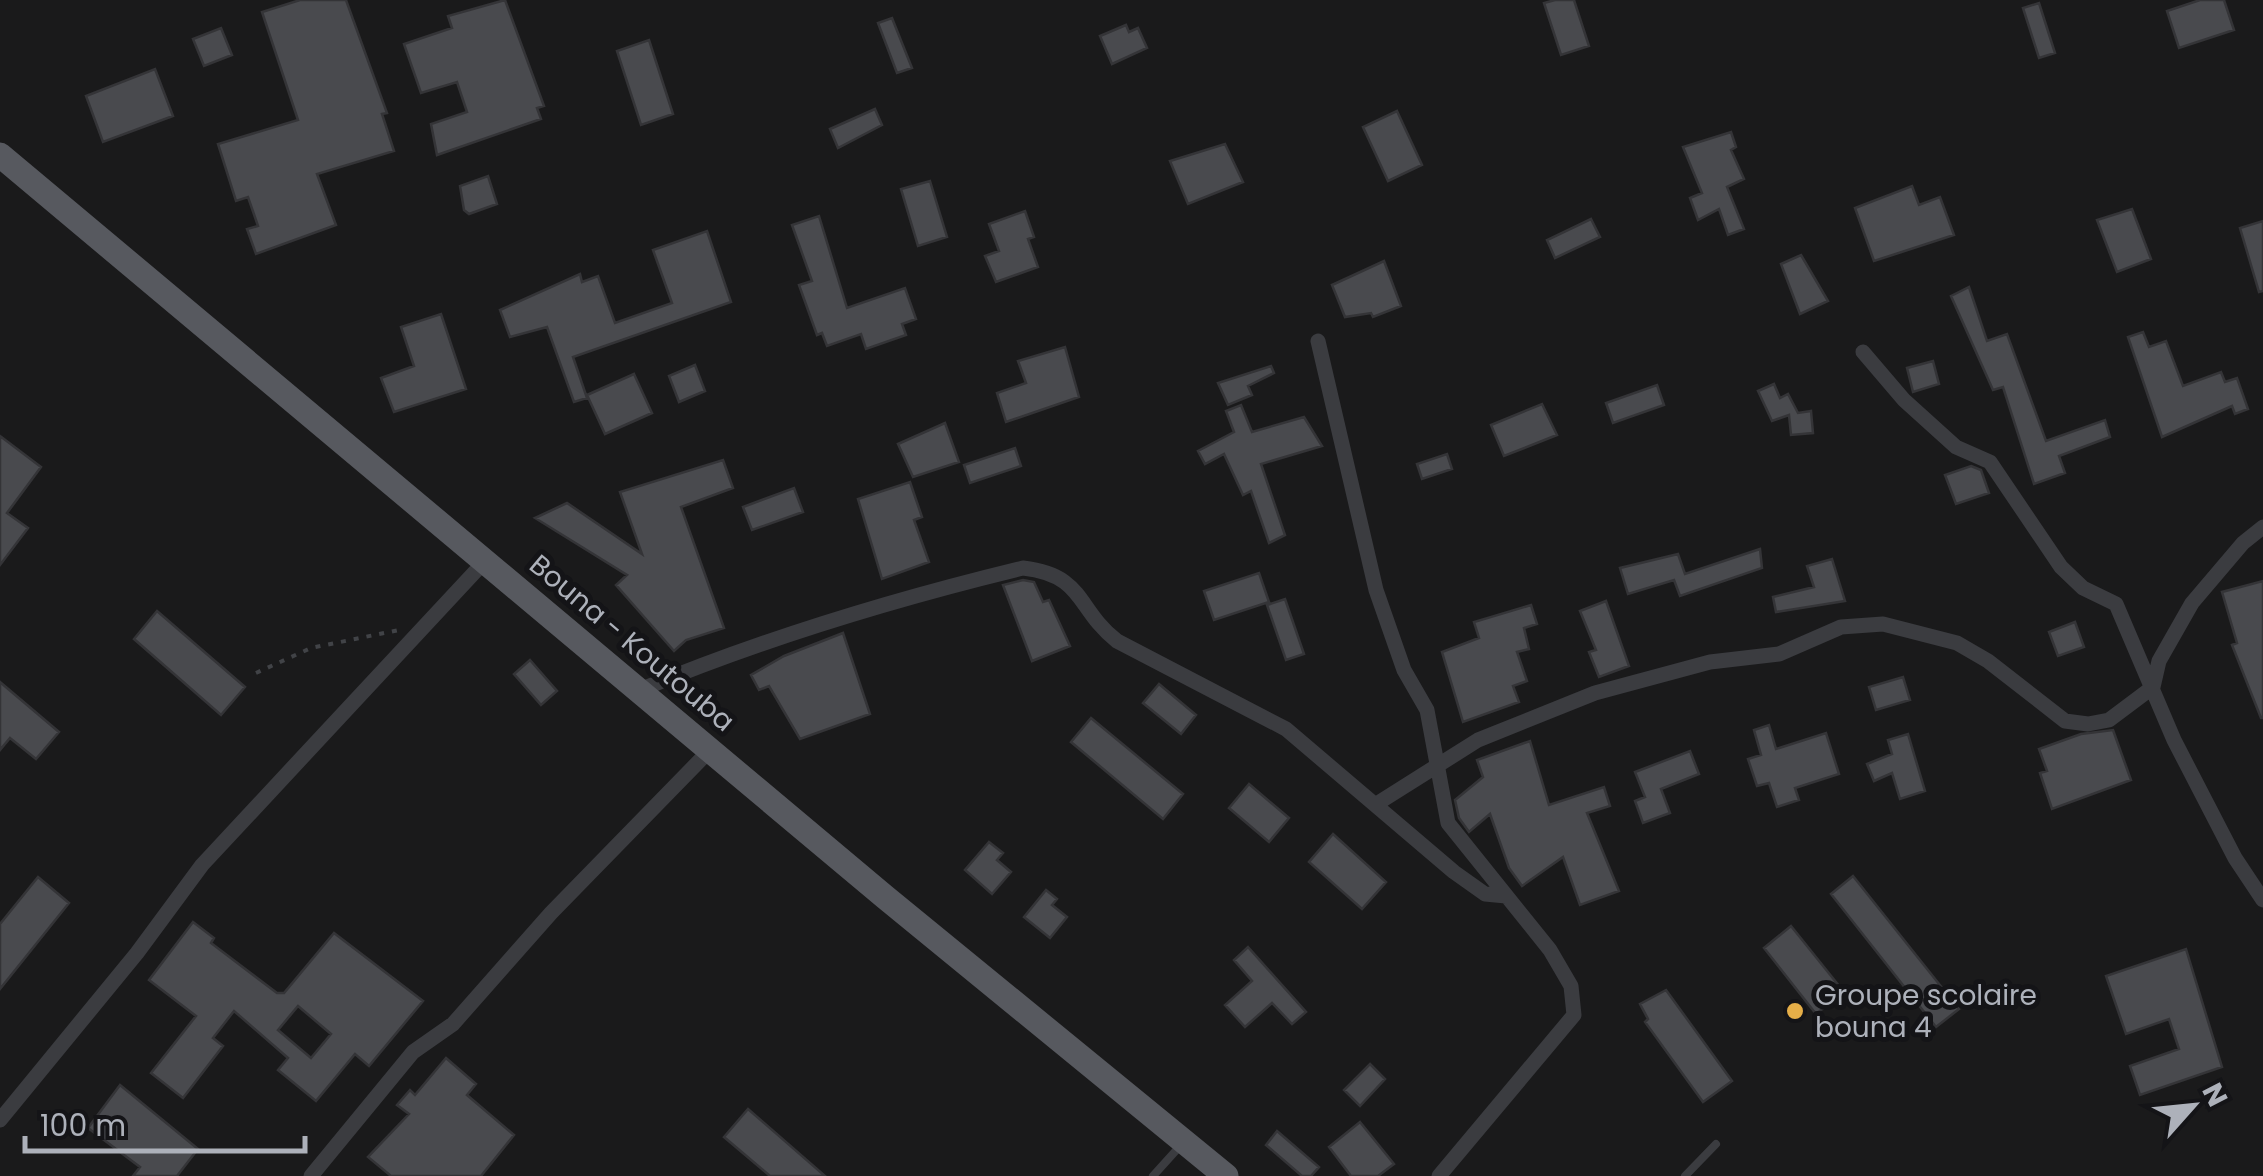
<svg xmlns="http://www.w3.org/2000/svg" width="2263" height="1176" font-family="Poppins,sans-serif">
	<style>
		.building { fill: #494a4e; stroke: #343437; stroke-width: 2.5; fill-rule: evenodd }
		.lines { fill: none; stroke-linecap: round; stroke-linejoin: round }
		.path { stroke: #414347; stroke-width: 4; stroke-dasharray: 5 8; stroke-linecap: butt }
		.lane { stroke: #3b3c40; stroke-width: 8 }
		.street { stroke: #3b3c40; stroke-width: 15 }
		.primary { stroke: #57595f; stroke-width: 25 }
		.poi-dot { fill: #e5ae48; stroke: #141417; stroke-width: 4 }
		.labels { text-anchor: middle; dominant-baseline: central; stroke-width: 10; stroke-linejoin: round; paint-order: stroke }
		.street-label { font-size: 28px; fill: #adb1ba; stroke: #141417 }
		.poi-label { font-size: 28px; fill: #adb1ba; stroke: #141417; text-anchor: start }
	</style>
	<rect width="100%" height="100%" fill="#1a1a1b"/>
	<!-- building -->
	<path class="building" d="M300,0h46l41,113 -5,1 12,37 -77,23 19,51 -80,29 -9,-25 11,-3 -10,-29 -12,4 -18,-57 80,-24 -36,-108z
		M505,0l39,106 -7,2 4,11 -104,36 -6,-31 36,-12 -10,-30 -36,11 -17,-49 48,-16 -4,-12z
		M1555,0h19l15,46 -28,9 -17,-52z
		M2200,0h24l10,30 -55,18 -12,-37z
		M2039,3l16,50 -16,5 -16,-50z
		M892,18l20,50 -15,5 -19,-50z
		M1126,25l3,7 9,-4 9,20 -35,16 -12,-28z
		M221,28l11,27 -28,11 -11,-27z
		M649,40l24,74 -32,11 -24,-74z
		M155,69l18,47 -70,26 -17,-46z
		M875,109l7,16 -44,23 -8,-19z
		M1397,111l25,54 -34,16 -25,-54z
		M1731,132l5,15 -5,3 13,29 -17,8 17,42 -16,6 -9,-26 -21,11 -8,-22 12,-5 -19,-46z
		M1225,144l18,38 -55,22 -18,-43z
		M488,176l9,28 -28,10 -5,-4 -4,-24z
		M930,181l17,56 -29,9 -17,-57z
		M1912,186l7,19 21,-8 14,38 -80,26 -19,-53z
		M2132,209l19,50 -34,13 -20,-52z
		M1025,211l9,26 -6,2 10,28 -42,15 -11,-26 14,-5 -10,-27z
		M819,216l28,92 58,-20 11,31 -14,5 4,11 -40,14 -5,-15 -34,12 -5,-13 -5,2 -18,-50 13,-4 -20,-56z
		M1591,219l9,18 -45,21 -8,-18z
		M2263,221v70l-4,1 -19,-64z
		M707,231l24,71 -158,55 14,41 -13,4 -27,-75 -37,10 -10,-27 80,-36 2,8 16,-6 17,47 57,-20 -19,-53z
		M1801,255l27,46 -28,13 -19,-50z
		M1384,261l17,45 -28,11 -2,-4 -26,4 -13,-32z
		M1969,287l18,54 20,-7 39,107 59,-21 5,17 -51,19 6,17 -31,11 -31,-97 -10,3 -42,-94z
		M441,314l25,75 -72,23 -13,-34 33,-12 -13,-39z
		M2143,332l6,15 17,-6 17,45 38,-14 4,10 12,-4 11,31 -13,5 -3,-8 -70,31 -34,-100z
		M1065,347l14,50 -73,25 -9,-29 29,-10 -8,-22z
		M1933,361l6,23 -26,8 -6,-24z
		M695,365l10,26 -26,11 -10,-26z
		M1271,366l3,7 -26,13 4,9 -24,10 -10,-22z
		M634,374l18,39 -47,21 -18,-39z
		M1774,384l6,14 8,-4 10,19 13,-2 2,22 -22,2 -2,-20 -17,6 -14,-30z
		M1657,385l7,20 -51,18 -7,-20z
		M1542,404l15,31 -53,21 -13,-31z
		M1241,405l11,27 52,-15 18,29 -61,18 24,71 -16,8 -18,-52 -8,4 -19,-41 -19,10 -7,-13 36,-19 -8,-21z
		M945,423l14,39 -46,15 -15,-33z
		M0,436l41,31 -34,46 21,15 -28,37z
		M1015,448l6,18 -51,17 -6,-18z
		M1447,454l5,15 -30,10 -5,-15z
		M723,460l10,28 -52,19 43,121 -38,12 -12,11 -58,-66 11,-10 -92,-57 32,-15 75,51 -22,-62z
		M1971,466l10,4 8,23 -33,11 -11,-29z
		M910,482l12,35 -8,3 15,42 -47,17 -24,-80z
		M794,488l9,24 -51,18 -9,-23z
		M1760,549l2,19 -82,28 -6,-16 -46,14 -8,-26 58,-14 7,20z
		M1832,559l13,42 -69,11 -3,-15 41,-10 -7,-21z
		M1259,573l10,29 -55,18 -10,-29z
		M1023,580l11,2 9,20 6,-2 21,46 -38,15 -29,-76z
		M2263,581v137h-2l-29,-73 5,-2 -15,-51z
		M1285,599l19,55 -18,6 -19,-55z
		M1606,601l23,65 -30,11 -10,-25 7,-2 -16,-39z
		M1531,605l6,19 -13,4 5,21 -12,3 10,29 -14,5 6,16 -56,20 -21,-70 37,-14 -5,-16z
		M157,611l88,76 -24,28 -87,-76z
		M2075,622l9,25 -26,9 -9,-24z
		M843,633l27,81 -70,25 -31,-53 -10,4 -8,-15 33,-19z
		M530,660l27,31 -16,14 -27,-31z
		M1903,677l7,23 -34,10 -7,-23z
		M0,682l59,50 -23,27 -26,-21 -10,12z
		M1159,684l37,31 -15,19 -38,-31z
		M1091,718l92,76 -20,25 -92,-77z
		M1769,725l7,24 50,-16 13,41 -44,14 4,12 -22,7 -8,-24 -12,3 -9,-27 13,-4 -7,-25z
		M2113,730l18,50 -79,29 -12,-36 7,-2 -8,-22 42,-15z
		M1908,734l17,57 -25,8 -8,-26 -18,8 -7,-17 25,-10 -4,-14z
		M1530,741l19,64 55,-18 6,19 -23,7 32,78 -39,14 -17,-48 -41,29 -13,-18 -19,-54 -21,18 -10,-14 -4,-18 28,-23 -6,-17z
		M1690,751l9,23 -38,15 9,24 -27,10 -8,-22 10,-4 -10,-25z
		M1249,784l40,34 -20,24 -40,-34z
		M1333,834l53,48 -24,27 -53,-47z
		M989,842l14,11 -6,7 14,12 -19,22 -27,-24z
		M1853,876l106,133 -23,18 -105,-133z
		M38,877l31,26 -69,86v-65z
		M1046,890l11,9 -5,6 15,12 -17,21 -26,-21z
		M193,922l21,16 -3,5 66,50h7l50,-60 89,68 -54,65 -14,-12 -39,47 -38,-31 10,-12 -54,-47 -21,27 10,8 -40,52 -32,-25 45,-57 -47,-36zM298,1006l33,28 -20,24 -33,-28z
		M1791,926l53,66 -28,22 -52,-66z
		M1248,947l58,65 -14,12 -20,-21 -27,24 -20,-22 27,-24 -18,-21z
		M2186,949l36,118 -82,28 -10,-29 49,-17 -10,-30 -43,15 -20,-58z
		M1666,990l66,91 -29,21 -58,-80 3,-3 -8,-15z
		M446,1058l30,26 -9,11 47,40 -33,41h-90l-23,-19 41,-43 -12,-9 13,-15 5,5z
		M1370,1064l15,15 -25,27 -16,-16z
		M120,1085l78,64 -21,27h-44l7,-9 -52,-39z
		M748,1109l77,67h-55l-46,-39z
		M1360,1122l34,42 -16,12h-27l-22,-29z
		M1277,1131l42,36 -8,9h-9l-36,-31z"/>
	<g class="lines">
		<!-- path -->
		<path class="path" d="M256,673l55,-25 88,-18"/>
		<!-- lane -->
		<path class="lane" d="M1153,1176l28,-31
			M1685,1176l31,-32"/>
		<!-- street -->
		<path class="street" d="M1318,341l58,249 28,80 23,40 21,113 102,127 21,36 3,29 -135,161
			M1863,352l41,48 52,47 34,15 71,105 22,21 33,16 58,136 61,118 28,42
			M640,690c125,-52 251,-90 383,-122 62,7 53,41 94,73l169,88 168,143 31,22 21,2
			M1378,803l100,-63 117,-47 115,-31 69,-8 62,-27 42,-3 74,19 31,18 77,60 23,3 21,-4 44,-33 6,-26 33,-58 51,-60 20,-16
			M0,1120l137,-167 65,-88 284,-305
			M311,1176l102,-124 40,-28 98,-111 160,-164"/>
		<!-- primary -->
		<path class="primary" d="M0,155l885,742 341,279"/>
	</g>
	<!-- markers -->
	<circle class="poi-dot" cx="1795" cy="1011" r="10"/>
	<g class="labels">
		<!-- street labels -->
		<g class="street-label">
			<text transform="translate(632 643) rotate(40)">Bouna - Koutouba</text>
		</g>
		<!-- poi labels -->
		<g class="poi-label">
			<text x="1815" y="995">Groupe scolaire<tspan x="1815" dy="32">bouna 4</tspan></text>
		</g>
	</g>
	<!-- north arrow -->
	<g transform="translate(2193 1106) rotate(63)" stroke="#141417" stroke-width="8" paint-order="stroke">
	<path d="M0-8L18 38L0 25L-18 38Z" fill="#adb1ba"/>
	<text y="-15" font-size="28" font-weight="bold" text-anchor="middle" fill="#adb1ba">N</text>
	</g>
	<!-- scale -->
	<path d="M25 1136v15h280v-15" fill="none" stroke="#adb1ba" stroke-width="5"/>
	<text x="40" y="1136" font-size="30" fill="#adb1ba" stroke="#141417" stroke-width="8" paint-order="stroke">100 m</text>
</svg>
